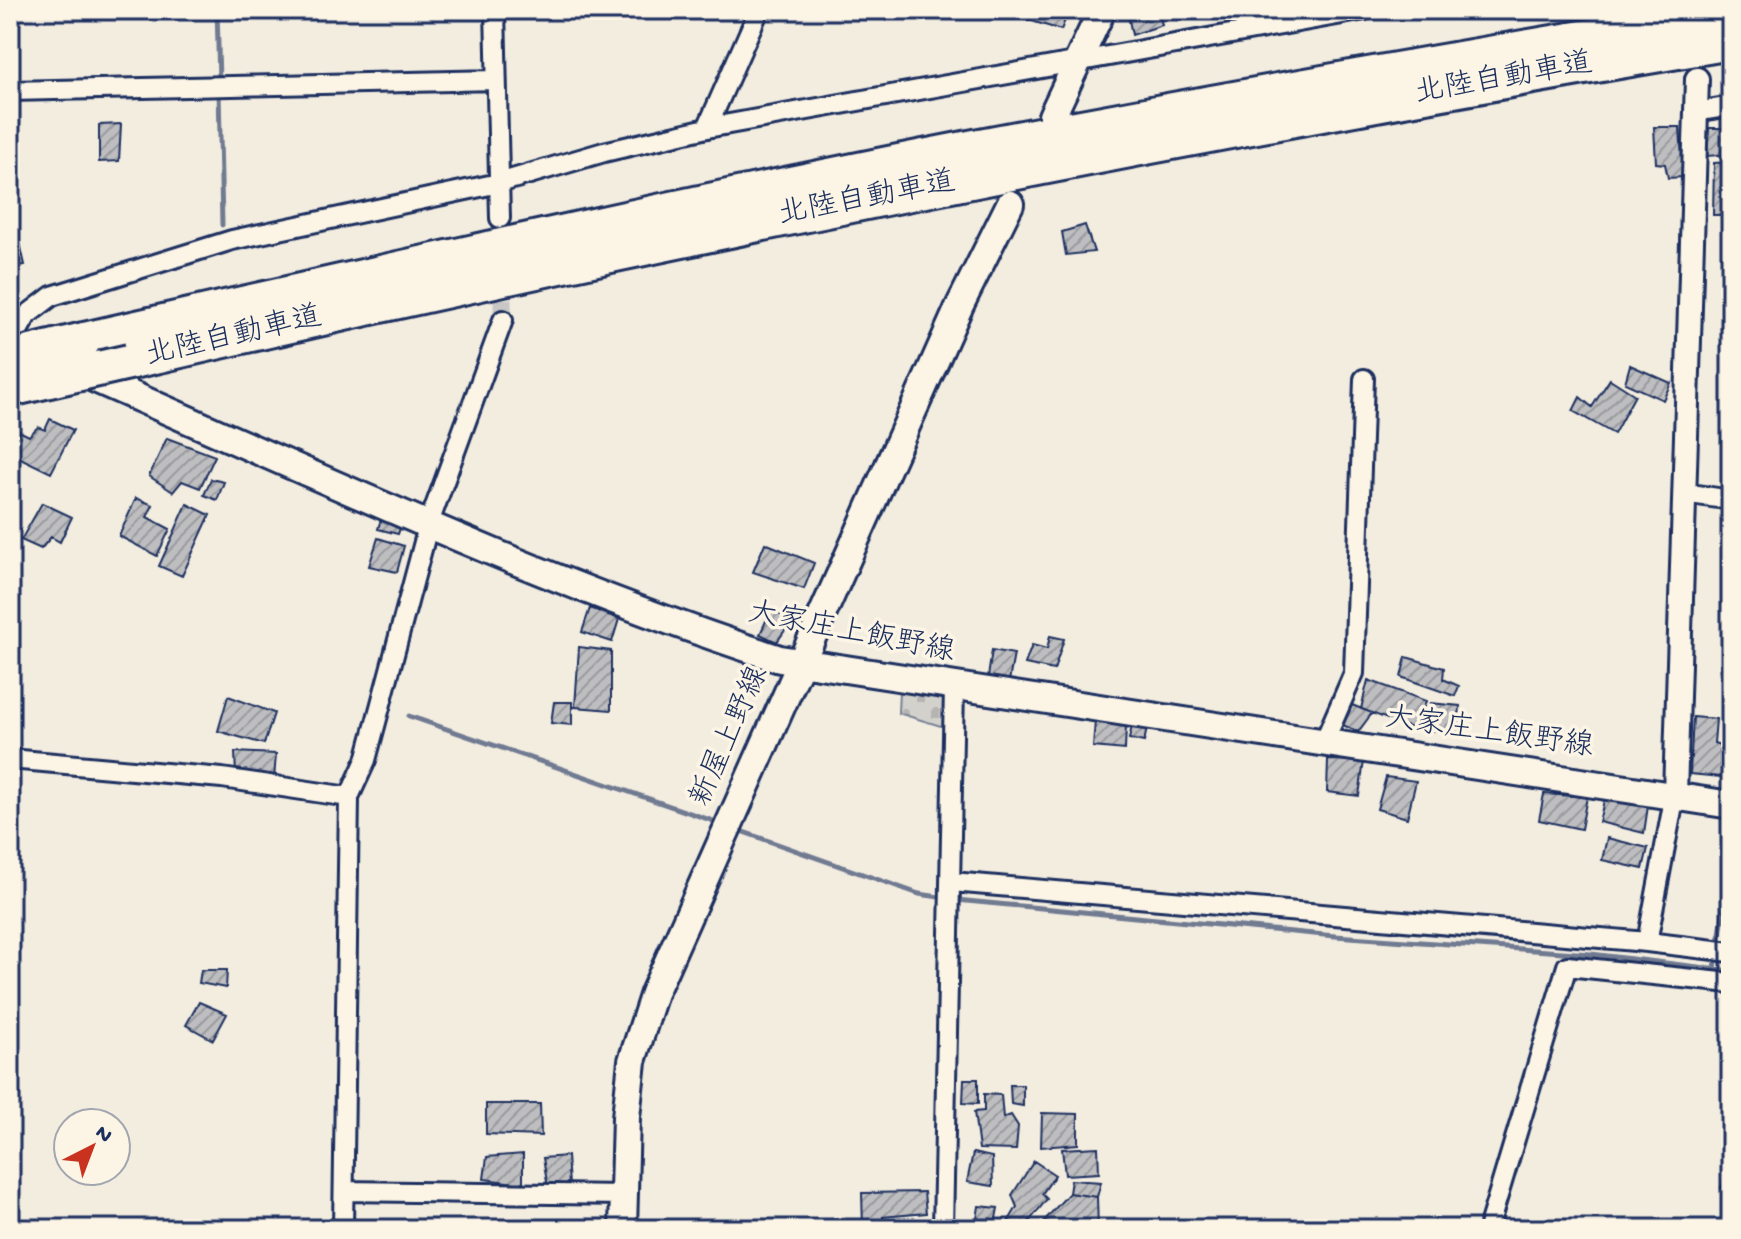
<svg xmlns="http://www.w3.org/2000/svg" width="1741" height="1239" font-family="'Gochi Hand','Klee One',sans-serif">
	<style>
		.cemetery { fill: url(#cemetery-stones); stroke: #778095; stroke-width: 2 }
		.lines { fill: none; stroke-linecap: round; stroke-linejoin: round }
		.stream { stroke: #707a91; stroke-width: 5 }
		.building { fill: url(#building-hatch); stroke: #1b2f5e; stroke-width: 2 }
		.minor-tunnel { stroke: #c8c7c6; stroke-width: 18; stroke-dasharray: 18 9; stroke-linecap: butt }
		.minor-casing { stroke: #1b2f5e; stroke-width: 24 }
		.tertiary-casing { stroke: #1b2f5e; stroke-width: 28 }
		.secondary-casing { stroke: #1b2f5e; stroke-width: 32 }
		.motorway-casing { stroke: #1b2f5e; stroke-width: 40 }
		.minor { stroke: #fcf5e5; stroke-width: 18 }
		.tertiary { stroke: #fcf5e5; stroke-width: 22 }
		.secondary { stroke: #fcf5e5; stroke-width: 26 }
		.motorway { stroke: #fcf5e5; stroke-width: 34 }
		.motorway-bridge-casing { stroke: #1b2f5e; stroke-width: 40; stroke-linecap: butt }
		.motorway-bridge { stroke: #fcf5e5; stroke-width: 34 }
		.labels { text-anchor: middle; dominant-baseline: central; stroke-width: 7; stroke-linejoin: round; paint-order: stroke }
		.street-label { font-size: 30px; fill: #1b2f5e; stroke: #fcf5e5 }
	</style>
	<defs>
		<pattern id="cemetery-stones" width="16" height="16" patternUnits="userSpaceOnUse" patternTransform="scale(2)"><rect width="16" height="16" fill="#d3d1cc"/><path d="M2 7V4a2 2 0 0 1 4 0v3zM10 15v-3a2 2 0 0 1 4 0v3z" fill="#b5b4b2"/></pattern>
		<pattern id="building-hatch" width="6" height="6" patternUnits="userSpaceOnUse" patternTransform="scale(2)"><rect width="6" height="6" fill="#bebec0"/><path d="M-1 1l2-2M0 6l6-6M5 7l2-2" fill="none" stroke="#9a9b9f"/></pattern>
	</defs>
	<rect width="100%" height="100%" fill="#f3ede0"/>
	<filter id="ink" filterUnits="userSpaceOnUse"><feTurbulence type="fractalNoise" baseFrequency=".0125" numOctaves="2"/><feDisplacementMap in="SourceGraphic" scale="16" xChannelSelector="R" yChannelSelector="G"/><feConvolveMatrix kernelMatrix="1 2 1 2 8 2 1 2 1" color-interpolation-filters="sRGB"/></filter>
	<g filter="url(#ink)">
		<!-- cemetery -->
		<path class="cemetery" d="M899,691l46,7 -1,29 -46,-14z"/>
		<g class="lines">
			<!-- stream -->
			<path class="stream" d="M217,10l2,71
				M219,91l3,134
				M409,716l313,108
				M735,829l184,65 27,4
				M956,900l379,36 256,18 140,17
				M1715,968l16,-108"/>
		</g>
		<!-- building -->
		<path class="building" d="M1028,10h41l-8,20 -36,-11z
			M1127,10h31l4,15 -30,10z
			M121,124l-2,37 -20,1v-37z
			M1654,127h26l3,50 -15,1 -3,-14 -9,-1z
			M1709,128h22v26l-24,2z
			M1731,162v53h-18l1,-52z
			M1085,225l9,27 -28,3 -4,-23z
			M20,243l5,22 -15,3v-22z
			M1630,365l41,18 -8,17 -38,-17z
			M1610,379l25,16 -21,39 -41,-23 7,-14 12,10z
			M50,419l23,11 -22,43 -41,-20 9,-22 10,5 9,-9 7,3z
			M167,438l48,18 -15,32 -18,-7 -9,11 -24,-16z
			M211,479l13,3 -7,18 -13,-5z
			M136,498l17,7 -6,12 23,12 -13,27 -38,-20z
			M42,503l30,14 -12,25 -9,-5 -10,12 -20,-9z
			M187,504l23,11 -28,61 -23,-10z
			M383,512l20,7 -5,15 -20,-5z
			M378,538l26,8 -7,26 -28,-6z
			M765,543l49,20 -10,26 -51,-17z
			M590,608l29,11 -7,23 -30,-10z
			M771,610l21,10 -15,22 -17,-8z
			M1050,636l14,3 -10,31 -29,-6 7,-19 15,4z
			M579,647l32,4v59l-36,-3z
			M992,650l22,4 -5,27 -21,-4z
			M1406,657l38,11 -1,11 16,7 -4,10 -54,-19z
			M1368,680l58,21 -10,29 -55,-21z
			M228,696l46,17 -10,31 -46,-13z
			M554,702h18v23l-21,-2z
			M1430,703l30,3 -2,26 -32,-2z
			M1352,705l20,8 -14,19 -15,-7z
			M1693,717l23,2 -2,24 12,4 -2,11 7,1v19l-41,-4z
			M1095,721l31,4 -1,25 -32,-3z
			M1132,726l15,2 -3,14 -15,-3z
			M235,752l41,2 -2,26 -38,-5z
			M1328,760l36,1 -5,35 -32,-4z
			M1386,777l30,4 -9,37 -30,-9z
			M1544,794l43,3 -6,32 -42,-9z
			M1605,796l43,10 -4,27 -45,-11z
			M1607,838l41,10 -5,21 -41,-9z
			M201,970h26l-1,18 -27,-5z
			M199,1002l28,12 -14,26 -27,-15z
			M964,1079h14v25l-15,-1z
			M1010,1085h13v21l-12,-2z
			M984,1094l17,1 2,23 8,-3 7,11 -2,24 -37,-1 -5,-37 10,-1z
			M486,1104h54l1,32 -55,-2z
			M1042,1113l36,1v30l-37,3z
			M1098,1147l1,26 -34,2 -3,-26z
			M973,1153l19,4 1,29 -26,-4z
			M523,1154v30l-39,-5 3,-22z
			M567,1156l2,29 -21,3 -5,-30z
			M1034,1161l21,14 -13,19 5,5 -24,30h-19l13,-22 -5,-12z
			M1731,1161v31l-10,-4z
			M1071,1180l30,2 -4,15 -28,-4z
			M924,1192l2,21 -43,4 2,12 -22,-2 -1,-34z
			M1069,1193l28,4 1,32h-31l-23,-8z
			M979,1206l19,2 -3,16 -18,-5z"/>
		<g class="lines">
			<!-- minor-tunnel -->
			<path class="minor-tunnel" d="M500,218l3,102"/>
			<defs>
				<path id="minor" d="M495,10l5,208
					M10,91l486,-11
					M1696,112l35,-6
					M707,128l52,-118
					M11,343l16,-28 25,-19 180,-56 267,-57 105,-31 103,-24 658,-118
					M1684,493l47,7
					M1324,742l30,-69 10,-294
					M10,759l212,19 127,19
					M1675,794l-28,148 84,10
					M952,882l695,60
					M344,1191l280,4
					M343,1229l6,-432 17,-37 63,-237 74,-203
					M943,1229l11,-541
					M1488,1229l79,-263 164,17"/>
				<path id="tertiary" d="M1675,794l22,-715"/>
				<path id="secondary" d="M1052,116l50,-106
					M75,370c232,101 464,211 705,289l951,146
					M623,1229l3,-112 6,-56 22,-68 306,-688 50,-101"/>
				<path id="motorway" d="M84,340c296,-67 592,-135 891,-193 251,-48 503,-92 756,-134
					M129,362c531,-123 1064,-230 1602,-320"/>
			</defs>
			<!-- minor casing -->
			<use href="#minor" class="minor-casing"/>
			<!-- tertiary casing -->
			<use href="#tertiary" class="tertiary-casing"/>
			<!-- secondary casing -->
			<use href="#secondary" class="secondary-casing"/>
			<!-- motorway casing -->
			<use href="#motorway" class="motorway-casing"/>
			<!-- minor -->
			<use href="#minor" class="minor"/>
			<!-- tertiary -->
			<use href="#tertiary" class="tertiary"/>
			<!-- secondary -->
			<use href="#secondary" class="secondary"/>
			<!-- motorway -->
			<use href="#motorway" class="motorway"/>
			<defs>
				<path id="motorway-bridge" d="M10,358l74,-18
					M10,389l119,-27"/>
			</defs>
			<!-- motorway-bridge casing -->
			<use href="#motorway-bridge" class="motorway-bridge-casing"/>
			<!-- motorway-bridge -->
			<use href="#motorway-bridge" class="motorway-bridge"/>
		</g>
	</g>
	<g class="labels">
		<!-- street labels -->
		<g class="street-label">
			<text transform="translate(1504 80) rotate(-10)">北陸自動車道</text>
			<text transform="translate(867 200) rotate(-11)">北陸自動車道</text>
			<text transform="translate(234 338) rotate(-13)">北陸自動車道</text>
			<text transform="translate(851 634) rotate(11)">大家庄上飯野線</text>
			<text transform="translate(1489 734) rotate(8)">大家庄上飯野線</text>
			<text transform="translate(731 737) rotate(-66)">新屋上野線</text>
		</g>
	</g>
	<!-- margin -->
	<rect width="1741" height="1239" fill="none" stroke="#fcf5e5" stroke-width="40"/>
	<rect x="20" y="20" width="1701" height="1199" fill="none" stroke="#1b2f5e" stroke-width="3" filter="url(#ink)"/>
	<!-- north arrow -->
	<g transform="translate(92 1147) rotate(42)"><circle r="38" fill="#fcf5e5" stroke="#a2a6af" stroke-width="2"/>
	<path d="M0-6L14 30L0 20L-14 30Z" fill="#c8321e"/>
	<text y="-12" font-size="22" font-weight="bold" text-anchor="middle" fill="#1b2f5e">N</text>
	</g>
</svg>
